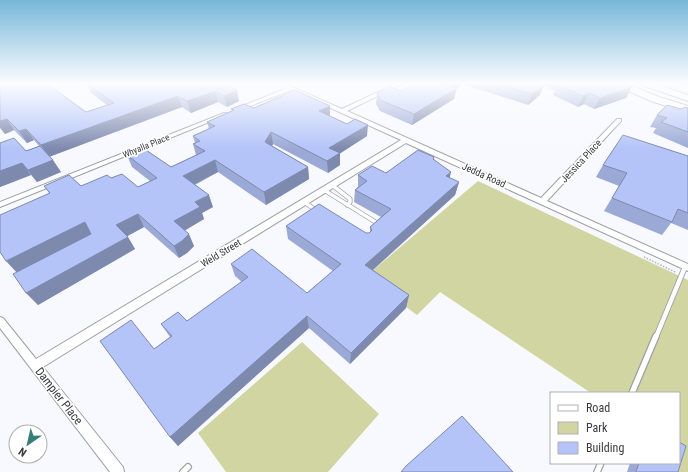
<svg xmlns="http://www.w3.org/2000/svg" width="688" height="472" font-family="'Roboto Condensed',sans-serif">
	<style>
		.green { fill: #d0d5a1 }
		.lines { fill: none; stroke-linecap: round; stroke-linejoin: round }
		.stream { stroke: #6fbbc2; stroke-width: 2 }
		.lane-far2-casing { stroke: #9d9fa5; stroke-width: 5 }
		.lane-far1-casing { stroke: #9d9fa5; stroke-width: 6 }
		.lane-casing { stroke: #9d9fa5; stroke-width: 8 }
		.street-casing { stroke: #9d9fa5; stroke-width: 2 }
		.highway-casing { stroke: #9d9fa5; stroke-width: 2 }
		.path { stroke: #b3b5ba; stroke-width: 1.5; stroke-dasharray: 1.5 1.5; stroke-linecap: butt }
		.lane-far2 { stroke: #fff; stroke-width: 3.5 }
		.lane-far1 { stroke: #fff; stroke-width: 4.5 }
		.lane { stroke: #fff; stroke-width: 5.5 }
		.street { fill: #fff; fill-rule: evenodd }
		.highway { fill: #fff; fill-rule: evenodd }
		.wall { fill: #9ba9d6 }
		.shaded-wall { fill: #7e89ae }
		.building { fill: #b4c4f9; stroke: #7e89ae }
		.labels { text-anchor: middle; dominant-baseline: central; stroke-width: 3.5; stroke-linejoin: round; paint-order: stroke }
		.far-street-label { font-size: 9px; fill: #393a3d; stroke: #fff }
		.street-label { font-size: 10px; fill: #393a3d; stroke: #fff }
		.near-street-label { font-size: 12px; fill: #393a3d; stroke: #fff }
	</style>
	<rect width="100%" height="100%" fill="#f7f9ff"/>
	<!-- green -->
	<path class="green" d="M478,181l210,99v192h-22l13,-9v-70h-88l-151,-101 -23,23 -52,-38z
		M302,342l77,72 -51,58h-102l-28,-39z"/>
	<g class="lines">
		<!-- stream -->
		<path class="stream" d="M680,83l8,2"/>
		<defs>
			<path id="lane-far2" d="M332,185l18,14v3l-3,3
				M324,190l53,33
				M304,202l13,9"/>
			<path id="lane-far1" d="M656,337l29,-70"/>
			<path id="lane" d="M632,393l24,-57
				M183,472l5,-5
				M597,472l4,-9"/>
			<path id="street" d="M278,83h5l59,26 55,-26h5v1l-55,27 194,87 76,-79h4v2l-74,80 141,63v7l-282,-128 -363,224 80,100 1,5h-14l-110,-144v-11l3,1 33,41 365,-219 -110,-50 -51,20 -5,-1 52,-21z
				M224,113l5,1 -229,93v-5z"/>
			<path id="highway" d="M613,83h12l34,14 29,9v7l-37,-12 -36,-16z
				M640,83h13l35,12v6l-46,-16z"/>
		</defs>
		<!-- lane-far2 casing -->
		<use href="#lane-far2" class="lane-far2-casing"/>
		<!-- lane-far1 casing -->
		<use href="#lane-far1" class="lane-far1-casing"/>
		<!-- lane casing -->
		<use href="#lane" class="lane-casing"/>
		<!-- street casing -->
		<use href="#street" class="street-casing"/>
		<!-- highway casing -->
		<use href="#highway" class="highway-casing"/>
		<!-- path -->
		<path class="path" d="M644,257l31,15"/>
		<!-- lane-far2 -->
		<use href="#lane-far2" class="lane-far2"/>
		<!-- lane-far1 -->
		<use href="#lane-far1" class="lane-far1"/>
		<!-- lane -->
		<use href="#lane" class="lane"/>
		<!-- street -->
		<use href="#street" class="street"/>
		<!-- highway -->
		<use href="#highway" class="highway"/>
	</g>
	<!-- wall -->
	<path class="wall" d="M0,83l86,29 21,-7 -16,-12 -5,-10h148l-7,2 12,16 -12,6 -9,-5 -27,11 -9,-6 -133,49 12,16 -24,10 -6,-7 -31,12v-44l26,8 13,-5 -5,-6 -7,3 -13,-13 -9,4 -5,-6z
		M416,83h205l11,4 -6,11 -32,11 -10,-5 -6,3 -25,-12 2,-4 -11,-5 -4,9 -12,10 -65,-21 -7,4 -2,11 -42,26 -32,-14 -4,-7 1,-11 24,-2z
		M330,106v10l37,20 -27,17v12l-12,8 -55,-29 -1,2 36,21 1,12 -43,26 -48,-33 -23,13 18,22 -11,6 2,6 -19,11 9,16 -7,7 -8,5 -35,-31 -17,9 8,13 -97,56 -21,-32 32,-80 -5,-7h37l30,-8 27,9 12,-6 -18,-14 -5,-12 44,12 25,-12 -3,-11 2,-1 -2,-7 16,-7 -2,-7 25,-11 -1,-2z
		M688,108v40l-35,-15 3,-5 -6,-1 7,-12z
		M688,156v74l-17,-7 -9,12 -58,-24 15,-25 -23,-9 7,-12z
		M434,157v2l15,19 10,4 -4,13 -82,75 36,25 -3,13 -56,56 -41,-36 -131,118 -8,-9 -16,-88 16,-12 -9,-13 26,-3 55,-39 -7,-6 -4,-12 76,29 26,-22 -45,-32 -2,-13 83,7 1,-1v-5l11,-10 -27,-15 1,-12 3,-3v-12l28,-2z
		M630,463h49l-1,9h-51z"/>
	<!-- shaded-wall -->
	<path class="shaded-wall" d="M216,83h18l-17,6z
		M450,83h14l-1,1 -19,12 2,-11z
		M544,84l-4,11 -12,10 4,-11z
		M632,87l-6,11 -32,11 6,-11z
		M457,88l-3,11 -42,26 2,-11z
		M237,90l2,11 -12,6 -3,-11z
		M216,91l2,11 -27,11 -4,-12z
		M589,93l-5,11 -6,3 5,-11z
		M178,96l4,11 -133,50 -8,-12z
		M330,106v11l-11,-6z
		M7,119l7,11 -9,4 -5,-7v-6z
		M368,125l-1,11 -37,24 -1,-12z
		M26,129l8,11 -7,3 -8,-12z
		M271,132l2,12 -6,10 -2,-12z
		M340,153v12l-12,8 -1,-12z
		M53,160l8,12 -24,10 -9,-12z
		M215,160l3,12 -31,16 -4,-12z
		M22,163l9,12 -31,12v-16z
		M308,167l1,12 -43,26 -2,-13z
		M451,172l-3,13 -2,-9z
		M459,182l-4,13 -90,82v-12z
		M209,195l4,12 -11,6 2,6 -25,15 -5,-13 21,-19z
		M138,214l6,13 -20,11 -8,-13z
		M85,222l8,12 -75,40 -12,-13z
		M189,234l5,12 -7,7 -8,5 -5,-12z
		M128,237l7,12 -97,56 -12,-12z
		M409,295l-3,13 -56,56 1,-11z
		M307,316l2,12 -131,118 -8,-9z"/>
	<!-- building -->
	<path class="building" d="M0,83h46l40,29 28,-9 -28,-20h137l14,7 -13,6 -8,-5 -29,10 -9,-5 -137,49 -15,-16 -7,2 -12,-12 -7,2z
		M416,83h34l-4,2 11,3 -43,26 -34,-14 -3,-7 12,-7 12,5z
		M495,83h45l4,1 -12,10z
		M558,83h63l11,4 -32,11 -11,-5 -6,3 -25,-12z
		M295,90l35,16 -11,5 28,13 8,-5 13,6 -39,23 11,5 -13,8 -56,-29 -6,10 43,25 -44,25 -49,-32 -32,16 26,19 -14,7 5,5 -26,14 15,13 -7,7 -8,5 -36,-32 -22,11 12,12 -102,56 -13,-19 78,-40 -6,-12 -79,39 -6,-9v-37l50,-22 -6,-7 25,-11 12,11 26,-11 4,3 11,-4 16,13 19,-9 -30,-23 16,-7 28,19 34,-16 -12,-7 7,-3 -7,-5 22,-10 -8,-4 27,-12 -3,-1 13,-5 10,4z
		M667,105l14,4 4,-2 3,1v24l-27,-10 6,-4 -10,-3z
		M623,135l65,21v57l-10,-4 -6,13 -60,-24 15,-25 -24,-8z
		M14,138l12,13 14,-5 13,14 -25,10 -6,-7 -22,8v-28z
		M418,150l16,7 -1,2 18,13 -5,4 13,6 -94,83 44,30 -58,58 -44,-37 -137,121 -70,-96 31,-21 23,29 18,-13 -11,-12 17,-12 9,9 61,-44 -17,-13 21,-15 55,44 34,-29 -55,-38 33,-22 47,29h3l3,-3 -2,-3 21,-18 -36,-19 12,-9 -9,-6 14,-9 14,7z
		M462,416l51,56h-112l5,-6z
		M679,442l7,4 -8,26h-42l3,-9h40z"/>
	<!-- sky -->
	<linearGradient id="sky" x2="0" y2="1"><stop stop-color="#77b7d9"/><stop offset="0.56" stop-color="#fbfcff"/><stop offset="1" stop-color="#fbfcff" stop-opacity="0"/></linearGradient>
	<rect width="688" height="149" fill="url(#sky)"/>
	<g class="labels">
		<!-- far-street labels -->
		<g class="far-street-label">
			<text transform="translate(146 146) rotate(-22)">Whyalla Place</text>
		</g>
		<!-- street labels -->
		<g class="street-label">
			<text transform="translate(581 161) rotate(-47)">Jessica Place</text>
			<text transform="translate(484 175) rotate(24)">Jedda Road</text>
			<text transform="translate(221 253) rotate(-31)">Weld Street</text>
		</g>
		<!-- near-street labels -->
		<g class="near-street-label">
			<text transform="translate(59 396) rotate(52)">Dampier Place</text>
		</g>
	</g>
	<!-- legend -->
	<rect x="550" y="392" width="130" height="72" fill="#ffffff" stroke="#b0b0b1"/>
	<rect x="558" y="405" width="20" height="6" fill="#ffffff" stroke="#b0b0b1"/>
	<text x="586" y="412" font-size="12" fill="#393a3d">Road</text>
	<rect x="558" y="422" width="20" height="12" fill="#d0d5a1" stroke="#b0b0b1"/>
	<text x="586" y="432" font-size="12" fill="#393a3d">Park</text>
	<rect x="558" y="442" width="20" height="12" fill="#b4c4f9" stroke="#b0b0b1"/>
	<text x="586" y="452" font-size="12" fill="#393a3d">Building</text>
	<!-- north arrow -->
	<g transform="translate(28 444) rotate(214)"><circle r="19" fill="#ffffff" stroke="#b0b0b1"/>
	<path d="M0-3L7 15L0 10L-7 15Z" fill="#377e77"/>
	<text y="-6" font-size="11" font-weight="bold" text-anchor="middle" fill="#393a3d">N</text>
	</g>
</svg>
